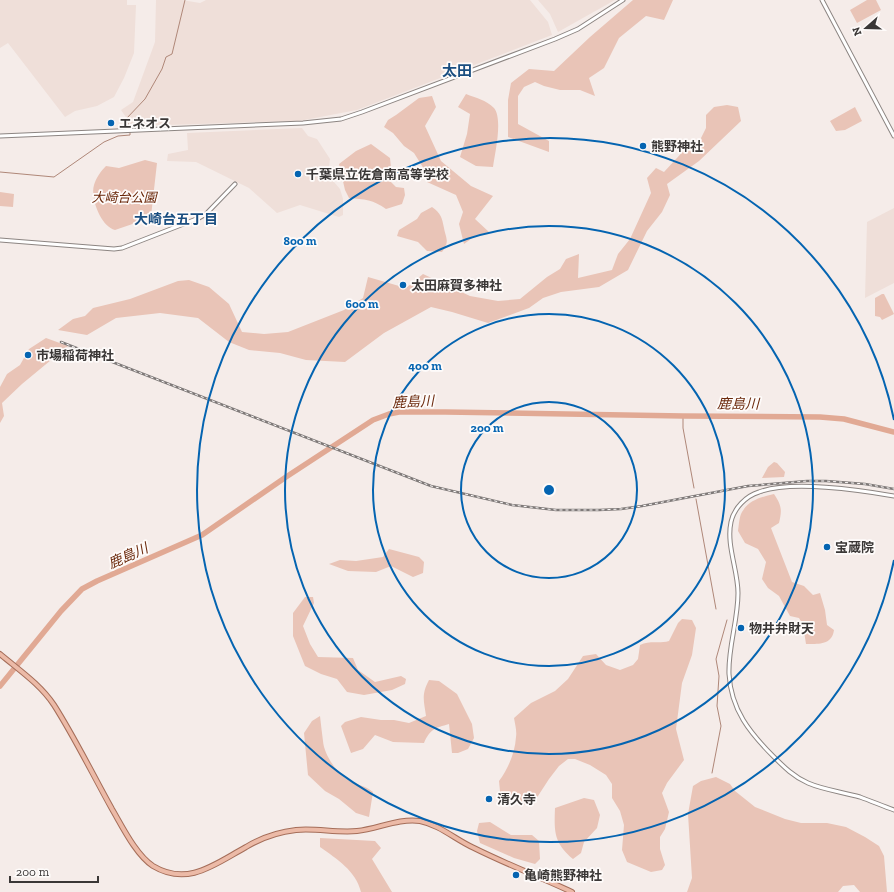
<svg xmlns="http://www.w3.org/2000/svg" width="894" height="892" font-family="'Zilla Slab','Noto Sans JP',serif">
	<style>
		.built { fill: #efdfd9 }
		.green { fill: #e9c4b7 }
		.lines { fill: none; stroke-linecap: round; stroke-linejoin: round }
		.stream { stroke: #af8778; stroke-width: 1 }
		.river { stroke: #e1a994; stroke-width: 5.5 }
		.minor-casing { stroke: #8c8582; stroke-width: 5 }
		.major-casing { stroke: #a56e5a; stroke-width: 6 }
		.minor { stroke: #fff; stroke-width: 3 }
		.major { stroke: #ecbaa7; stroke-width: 4 }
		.rail-casing { stroke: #7e7978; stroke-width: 2.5 }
		.rail { stroke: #fefbfa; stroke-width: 1; stroke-dasharray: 3; stroke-linecap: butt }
		.ring { fill: none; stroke: #0464b1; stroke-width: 2 }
		.poi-dot { fill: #0464b1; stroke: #fefbfa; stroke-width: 1.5 }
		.labels { text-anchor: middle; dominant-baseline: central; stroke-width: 3.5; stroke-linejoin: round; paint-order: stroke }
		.poi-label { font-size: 13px; font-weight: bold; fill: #3a3736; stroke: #fefbfa; text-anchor: start }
		.park-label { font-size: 13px; font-style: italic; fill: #692608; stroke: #fefbfa }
		.neighbourhood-label { font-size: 14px; font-weight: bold; fill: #1a4e80; stroke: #fefbfa }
		.water-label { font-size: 14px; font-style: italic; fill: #6c2a0d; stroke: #fefbfa }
		.quarter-label { font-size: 15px; font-weight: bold; fill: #1a4e80; stroke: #fefbfa }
		.centre { fill: #0464b1; stroke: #fefbfa; stroke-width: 2 }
		.ring-label { font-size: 12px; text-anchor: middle; font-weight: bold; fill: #0464b1; stroke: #fefbfa; stroke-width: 3.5; stroke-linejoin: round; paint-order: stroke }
	</style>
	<rect width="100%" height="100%" fill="#f5ece9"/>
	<!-- built -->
	<path class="built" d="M0,0h127v5h9l-2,48 -10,25 -10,19 -17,9 -22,5 -10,6 -57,-74 -8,5z
		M156,0h26l18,3 6,-3h324l18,22 4,13 -195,75 -58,11 -167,5 -11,-16 12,-8 22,-60z
		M538,0h77l-57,32 -8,-18z
		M302,128l6,8 9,3 13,20 -2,16 12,14 3,10v16l-4,2 -39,-12 -23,8 -28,-25 -53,-26 -29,-1 1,-7 20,-4 -1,-17z
		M894,208v75l-29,15 2,-76z"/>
	<!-- green -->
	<path class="green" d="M633,0h40l-9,20 -18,-4 -27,22 -15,30 -15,10 6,18 -15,-6h-20l-16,-4 -9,-4 -11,5 -6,9v28l31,17v11l-41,-15v-37l3,-17 18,-14 25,2 36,-34z
		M867,0h9l5,10 -24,13 -7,-13z
		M466,94c10,4 20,6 28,14 9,11 1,45 -1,59l-17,-1 -16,-9 7,-23 3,-20 -12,-7z
		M432,96l4,11 -11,19 16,35 30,25 22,10 -18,23 14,13 -14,4 -11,8 -5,-20 4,-12 -7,-17 -29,-13 -3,-13 -10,-16 -10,-7 -11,-13 -9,-6 4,-7 8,-5 23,-17z
		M727,105l11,2 3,14 -42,40 -32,23 3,11 -8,17 -15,19 -19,39 -29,17 -38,5 -18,6 -14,10 -41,15 -36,-11 -21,-5 -47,26 -39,29 -39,-2 -26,-7 -31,-3 -20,-8 -31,-24 -38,-5 -44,5 -29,17 -29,-5 15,-11 12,-3 8,-8 37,-9 48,-18 11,-1 20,7 20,17 13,28 22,2 24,-2 56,-22 19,-12 5,-21 38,11 17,-14 47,22 28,5 22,-2 27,-22 13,-8 6,-10 13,-5 -1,24 34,-8 6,-16 12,-15 21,-46 -4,-15 9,-10 8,4 24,-26 11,-4 7,-14v-13l8,-8z
		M855,107l7,14 -17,9 -9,1 -6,-10z
		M371,144l19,14 1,10 -4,7 2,5 7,7 8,1 1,7 -3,9 -16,5c-12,-9 -22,-10 -37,-11l-4,-8 -6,-26 17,-13z
		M145,160l12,3 -6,53 -1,2 -35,12c-14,-3 -25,-32 -21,-45 2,-7 7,-14 12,-19l13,2z
		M0,192l14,2 -1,13 -13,-1z
		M432,207c9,6 10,11 12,21 2,11 6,13 -2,24l-15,-1 -9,-9 -21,-6 2,-6 18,-11 4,-6z
		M882,294h2l10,20 -12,6 -2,-3 -5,-1v-18z
		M46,338l22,8 -46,38 -20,19 2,13 -4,7v-36l7,-13 13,-9 9,-16z
		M774,462l3,1 8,9 -1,5 -22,1 6,-11z
		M774,494c8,12 8,16 5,29l-8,5 21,54 12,4 9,9 7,-2 5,17 2,15 7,5c-2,15 -15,14 -28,14l-3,-19 -4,-7 -9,-2 -11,-20 -11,-8 -6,-9 4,-17 -8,-13 -13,-6 -7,-12c1,-6 1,-14 4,-19 7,-12 19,-15 32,-18z
		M389,549l30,8 5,5 -1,11 -10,4 -22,-11 -15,6 -28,-1 -19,-7 11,-4 16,1 27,-4z
		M305,597h8l1,6 -11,23 7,18 8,13 35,1 5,12 17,12 26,-6 5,3 -1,5 -13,6 -28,5 -17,-3 -10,-13 -16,-5 -16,-8 -12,-30v-23z
		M682,619l10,1 4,8 -4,27 -10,28 -6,46 8,31 -17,23 -5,10 7,19 -4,17 -5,8v12l5,16 -3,5 -11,2 -24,-10 -5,-12 2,-25 -4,-14 -8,-13v-14l-6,-9 -16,-10 -15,-6h-7l-9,7 -10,13 -11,17 -10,9 -24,-4 -4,-10 -1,-10c9,-12 16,-28 17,-44 1,-6 -1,-13 -2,-19l17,-15 24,-12 13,-12 15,-23 13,-2 10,11 14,5 13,-5 5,-6 2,-14c10,-5 19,-1 29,-4l9,-18z
		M429,680l10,1 18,13 15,30 2,14 -6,11 -10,4h-6l-3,-29c-14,4 -19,5 -25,19l-31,-1 -18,-7 -12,14 -12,4 -10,-27 4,-4 16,-5 20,3h13l15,3 17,-7c-2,-15 -5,-21 3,-36z
		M320,716c1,9 2,17 3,25 1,13 12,29 22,37 9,7 20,7 28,14l-4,25 -13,-4 -17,-14 -14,-8 -17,-16 -4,-42 8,-12z
		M716,777l14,7 5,7 20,16 30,12 16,4h26l19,4 19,10 14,9 5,10 3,36h-27l-6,-7 -11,1 -5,6h-151l5,-14 -4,-64 5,-28 8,-5z
		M584,798l10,2 6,15 -3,13 -13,14 -3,11 -8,6c-19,-16 -19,-27 -18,-51z
		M490,822l21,13h21l7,6 1,18 -5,5 -21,-6 -34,-15 -3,-12 2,-8z
		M320,838l55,3 6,7 -9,11 20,33h-31c-5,-21 -24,-33 -41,-45z"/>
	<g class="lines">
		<!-- stream -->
		<path class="stream" d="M130,128l-4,-9 19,-20 17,-30 4,-12 6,-3 13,-54
			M0,172l54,5 50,-35 14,-6 12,-1v-3
			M683,416v12l11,60
			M696,499l20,110
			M712,773l9,-47 -4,-20 2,-30 -3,-17 11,-39"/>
		<!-- river -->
		<path class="river" d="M0,686l61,-75 21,-22 15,-8 105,-46 84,-58 87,-57 16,-6 10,-2h46l238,4 137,1 24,2 50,13"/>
		<defs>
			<path id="minor" d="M822,0l72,136
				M0,136l303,-13 38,-4 21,-7 193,-73 23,-10 45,-29
				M0,240l114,9 8,-1 77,-30 7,-4 29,-30
				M894,496c-34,-6 -103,-16 -135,-4 -13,4 -25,16 -28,30 -5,23 7,48 7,71 0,28 -10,54 -9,81 2,36 21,59 45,83 10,10 20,20 34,26 16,7 35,9 52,14 11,4 23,9 34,13"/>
			<path id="major" d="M0,654c19,16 40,30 54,51 21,33 39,70 58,104 10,17 24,46 41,57 35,21 62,-2 93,-19 15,-9 32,-15 50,-17 20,-2 41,3 61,1 21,-2 41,-13 63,-10 20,4 36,19 54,27 32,16 66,29 98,44"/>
		</defs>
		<!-- minor casing -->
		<use href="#minor" class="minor-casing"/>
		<!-- major casing -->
		<use href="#major" class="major-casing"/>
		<!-- minor -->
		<use href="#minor" class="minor"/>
		<!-- major -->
		<use href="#major" class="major"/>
		<defs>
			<path id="rail" d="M61,342l370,144 81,19 44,5h43l22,-1 21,-3 106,-20 59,-5h19l39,3 29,5"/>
		</defs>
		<!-- rail casing -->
		<use href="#rail" class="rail-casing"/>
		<!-- rail -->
		<use href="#rail" class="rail"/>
	</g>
	<!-- distance rings -->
	<g class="ring">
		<circle cx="549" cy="490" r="88"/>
		<circle cx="549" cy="490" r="176"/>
		<circle cx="549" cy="490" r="264"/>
		<path d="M894 560A352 352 0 1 1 894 420"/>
	</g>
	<!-- markers -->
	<g class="poi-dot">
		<circle cx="111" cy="123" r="4"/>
		<circle cx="643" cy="146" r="4"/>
		<circle cx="298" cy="174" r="4"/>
		<circle cx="403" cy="285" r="4"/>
		<circle cx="28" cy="355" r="4"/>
		<circle cx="827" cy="547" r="4"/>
		<circle cx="741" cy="628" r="4"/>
		<circle cx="489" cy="799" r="4"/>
		<circle cx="516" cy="875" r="4"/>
	</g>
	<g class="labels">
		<!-- poi labels -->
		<g class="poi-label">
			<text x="119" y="123">エネオス</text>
			<text x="651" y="146">熊野神社</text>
			<text x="306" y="174">千葉県立佐倉南高等学校</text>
			<text x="411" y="285">太田麻賀多神社</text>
			<text x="36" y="355">市場稲荷神社</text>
			<text x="835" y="547">宝蔵院</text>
			<text x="749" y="628">物井弁財天</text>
			<text x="497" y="799">清久寺</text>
			<text x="524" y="875">亀崎熊野神社</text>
		</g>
		<!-- park labels -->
		<g class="park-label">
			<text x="124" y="197">大崎台公園</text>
		</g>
		<!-- neighbourhood labels -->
		<g class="neighbourhood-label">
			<text x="176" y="219">大崎台五丁目</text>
		</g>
		<!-- water labels -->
		<g class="water-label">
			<text transform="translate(413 402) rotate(-3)">鹿島川</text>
			<text transform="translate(738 404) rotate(1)">鹿島川</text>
			<text transform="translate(128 556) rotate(-24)">鹿島川</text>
		</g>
		<!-- quarter labels -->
		<g class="quarter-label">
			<text x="457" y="71">太田</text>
		</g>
	</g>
	<circle cx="549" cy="490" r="6" class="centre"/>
	<g class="ring-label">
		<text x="300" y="245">800 m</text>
		<text x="362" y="308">600 m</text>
		<text x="425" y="370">400 m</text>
		<text x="487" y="432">200 m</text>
	</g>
	<!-- north arrow -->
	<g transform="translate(866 28) rotate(250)" stroke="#fefbfa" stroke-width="3" paint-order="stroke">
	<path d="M0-3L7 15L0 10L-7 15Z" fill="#3a3736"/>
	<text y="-6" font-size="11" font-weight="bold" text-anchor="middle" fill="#3a3736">N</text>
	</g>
	<!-- scale -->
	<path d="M10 876v6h88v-6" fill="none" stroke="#3a3736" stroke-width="2"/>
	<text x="16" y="876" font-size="12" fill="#3a3736" stroke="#fefbfa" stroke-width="3" paint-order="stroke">200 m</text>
</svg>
